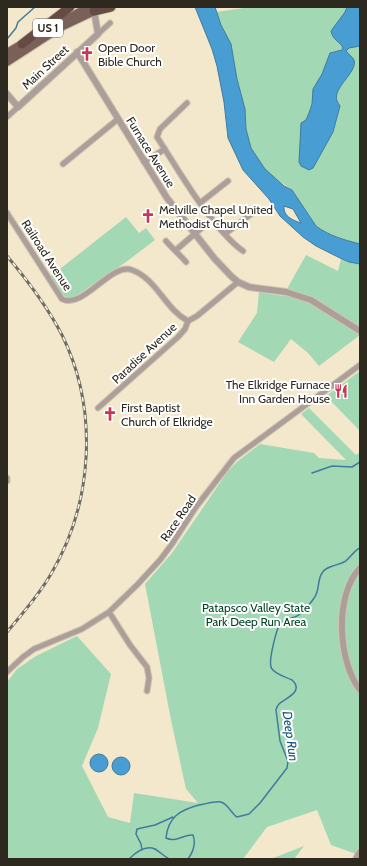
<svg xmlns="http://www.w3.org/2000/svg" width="367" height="866" font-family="Cabin,sans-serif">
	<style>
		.green { fill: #a3d8b4 }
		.water { fill: #489ed3; stroke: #407b9d; fill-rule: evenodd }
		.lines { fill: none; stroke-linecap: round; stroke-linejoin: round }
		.stream { stroke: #407b9d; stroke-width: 1.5 }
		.minor-casing { stroke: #cfc6ad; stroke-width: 7 }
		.tertiary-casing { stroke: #cfc6ad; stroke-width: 8 }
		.primary-casing { stroke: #cfc6ad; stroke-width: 10 }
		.motorway-casing { stroke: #cfc6ad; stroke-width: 11 }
		.minor { stroke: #ac9e9a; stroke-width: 5 }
		.tertiary { stroke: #ac9e9a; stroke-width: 6 }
		.primary { stroke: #79615a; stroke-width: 8 }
		.motorway { stroke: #664b44; stroke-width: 9 }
		.rail-casing { stroke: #736c5c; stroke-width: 3 }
		.rail { stroke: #fff; stroke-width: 1.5; stroke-dasharray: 4.5; stroke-linecap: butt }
		.labels { text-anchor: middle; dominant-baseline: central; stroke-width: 4; stroke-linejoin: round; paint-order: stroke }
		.shield { fill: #fff; stroke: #6c6962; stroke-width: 1 }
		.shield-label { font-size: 11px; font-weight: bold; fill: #2d291f }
		.poi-label { font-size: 12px; fill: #2d291f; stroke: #fff; text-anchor: start }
		.street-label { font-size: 12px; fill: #2d291f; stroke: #fff }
		.park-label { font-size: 12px; fill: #004624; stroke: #fff }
		.water-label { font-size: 13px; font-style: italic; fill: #17577b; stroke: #fff }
	</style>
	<rect width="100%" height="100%" fill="#f3e8cc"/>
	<!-- green -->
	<path class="green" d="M251,7h109v328l-41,31 -11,-13 -17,-14 -17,23 -36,-20 19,-29 2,-21 24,4 23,-41 32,16 8,-31 -16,-5 -14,-9 -24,-36 -19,-13 -8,-8 -9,-12 -5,-9 -5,-19 -1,-20 -8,-30 -6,-35 -7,-11 -8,-21z
		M126,217l13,16 7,-5 9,12 -29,22 -53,36 -10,-2 -12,-20z
		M360,371v60l-34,-35z
		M309,408l47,47 4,-3v407h-3l2,-4 -28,-10 -14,-35 -50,17 -24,32h-236v-177l10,-13 19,-13 41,-20 34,38 -13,54 -16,38 26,51 22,6 4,-30 64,10 -12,-14 -15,-69 -26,-136 27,-31 56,-82 10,-10 22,-17 54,9 5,5 27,2 -45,-46z
		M304,846l-10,13h-23z"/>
	<!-- water -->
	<path class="water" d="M195,7h20l6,18 10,19 6,35 8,30 1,20 5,19 14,21 19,17 8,4 24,36c13,10 29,14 44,18v20l-11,-2 -9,-4 -24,-12 -13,-9 -23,-21 -11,-17 -26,-29 -15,-32 -4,-36 -7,-36 -5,-17zM284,206l9,3 8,14c-9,-3 -18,-7 -17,-17z
		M347,7h13v39l-11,2 -3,3c2,3 6,5 8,9 4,12 -22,28 -17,41 1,2 2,3 3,5l-7,26 -20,36 -4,2 -8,-4 -2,-4 2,-39 5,-3 3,-7 3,-9 1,-15 9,-15 8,-21 12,-3 1,-2c-3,-7 -10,-7 -12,-17l14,-19z
		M90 763a9 9 0 1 1 18 0a9 9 0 1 1-18 0Z
		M112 766a9 9 0 1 1 18 0a9 9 0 1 1-18 0Z"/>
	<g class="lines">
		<!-- stream -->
		<path class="stream" d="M7,39l9,-11 2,-6 17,-15
			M312,473l20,-7 20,1 8,-5
			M142,850l-1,-6 -5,-10 1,-5 18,-4 18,-8
			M129,859c7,-7 17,-14 26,-10 5,3 9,7 14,10
			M188,859c5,-7 8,-16 5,-24 -9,-1 -17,8 -27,3 2,-21 14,-28 33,-33 7,-1 15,-4 22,-3 7,2 10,11 16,15l12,-3 11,-11 27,-35 1,-7 -8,-20 -4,-31c1,-3 1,-4 3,-6 5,-5 26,-12 13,-24 -6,-3 -15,-5 -20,-11 -5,-5 4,-36 7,-44 5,-8 15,-5 21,-11 6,-6 15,-14 17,-22 2,-6 1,-13 5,-19 4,-7 14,-7 22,-11 6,-3 9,-11 16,-14"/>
		<defs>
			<path id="minor" d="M98,34l12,-11
				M187,103l-27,26 -3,8c20,31 39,64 63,92 7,8 14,16 23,22
				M7,117l11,-10
				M144,162l21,-13
				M63,164l55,-45
				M200,203l28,-22
				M7,213l55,86c21,11 49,-37 70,-29 25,9 33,39 56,51
				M225,234l30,-23
				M166,241c7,8 14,14 20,21
				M176,250l36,-31
				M98,408l80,-71 7,-8 3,-8 9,-5 41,-34
				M7,478v3
				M109,612l21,33 17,22 2,11 -2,13
				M7,672l16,-15 11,-8 48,-20 27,-17 28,-27 23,-25 12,-16 24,-37 38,-49 126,-93"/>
			<path id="tertiary" d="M77,52l90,146 47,60 17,18 7,6 11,5 37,5 25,8 49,31
				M7,94l11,13 80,-73 -4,-23
				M360,568c-26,27 -22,94 0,122
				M356,859l4,-7"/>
			<path id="primary" d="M46,30l43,-23
				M7,53l20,-12
				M7,62l54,-35 38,-18"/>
			<path id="motorway" d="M94,11l17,-4
				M22,44l48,-37"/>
		</defs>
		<!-- minor casing -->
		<use href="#minor" class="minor-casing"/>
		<!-- tertiary casing -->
		<use href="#tertiary" class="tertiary-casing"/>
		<!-- primary casing -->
		<use href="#primary" class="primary-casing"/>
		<!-- motorway casing -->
		<use href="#motorway" class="motorway-casing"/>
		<!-- minor -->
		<use href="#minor" class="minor"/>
		<!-- tertiary -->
		<use href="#tertiary" class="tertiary"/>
		<!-- primary -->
		<use href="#primary" class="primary"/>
		<!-- motorway -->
		<use href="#motorway" class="motorway"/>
		<defs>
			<path id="rail" d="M7,256c21,25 40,50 55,79 37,75 31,168 -11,239 -12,21 -28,39 -44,58"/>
		</defs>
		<!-- rail casing -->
		<use href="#rail" class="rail-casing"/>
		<!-- rail -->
		<use href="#rail" class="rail"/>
	</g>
	<!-- icons -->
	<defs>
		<symbol id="church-bare" viewBox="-9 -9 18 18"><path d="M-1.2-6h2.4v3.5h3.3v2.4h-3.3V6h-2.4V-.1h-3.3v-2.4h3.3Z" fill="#c83855" stroke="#fff" stroke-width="2.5" paint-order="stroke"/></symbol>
		<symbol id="restaurant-bare" viewBox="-9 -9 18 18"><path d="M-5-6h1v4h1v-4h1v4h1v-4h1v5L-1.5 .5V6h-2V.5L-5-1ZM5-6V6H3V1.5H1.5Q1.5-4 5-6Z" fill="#c83855" stroke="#fff" stroke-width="2.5" paint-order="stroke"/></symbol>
	</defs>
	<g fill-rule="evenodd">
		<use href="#church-bare" x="77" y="44" width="20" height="20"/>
		<use href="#church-bare" x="138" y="206" width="20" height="20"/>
		<use href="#restaurant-bare" x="331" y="381" width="20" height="20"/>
		<use href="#church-bare" x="100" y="404" width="20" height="20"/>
	</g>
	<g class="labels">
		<!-- shield labels -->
		<rect class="shield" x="33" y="19" width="30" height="18" rx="3"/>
		<g class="shield-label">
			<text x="48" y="28">US 1</text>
		</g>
		<!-- poi labels -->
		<g class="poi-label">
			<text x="98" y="47">Open Door<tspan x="98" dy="14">Bible Church</tspan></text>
			<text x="159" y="209">Melville Chapel United<tspan x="159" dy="14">Methodist Church</tspan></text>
			<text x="330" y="384" text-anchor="end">The Elkridge Furnace<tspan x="330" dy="14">Inn Garden House</tspan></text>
			<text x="121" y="407">First Baptist<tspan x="121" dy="14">Church of Elkridge</tspan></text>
		</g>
		<!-- street labels -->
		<g class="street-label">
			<text transform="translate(45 67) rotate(-43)">Main Street</text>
			<text transform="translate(151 152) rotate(58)">Furnace Avenue</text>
			<text transform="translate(47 255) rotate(57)">Railroad Avenue</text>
			<text transform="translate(144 353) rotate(-43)">Paradise Avenue</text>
			<text transform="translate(178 518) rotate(-56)">Race Road</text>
		</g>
		<!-- park labels -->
		<g class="park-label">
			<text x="256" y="607">Patapsco Valley State<tspan x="256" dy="14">Park Deep Run Area</tspan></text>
		</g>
		<!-- water labels -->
		<g class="water-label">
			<text transform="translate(291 736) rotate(82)">Deep Run</text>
		</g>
	</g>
	<!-- border -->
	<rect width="367" height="866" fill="none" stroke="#2d291f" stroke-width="16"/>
</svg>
